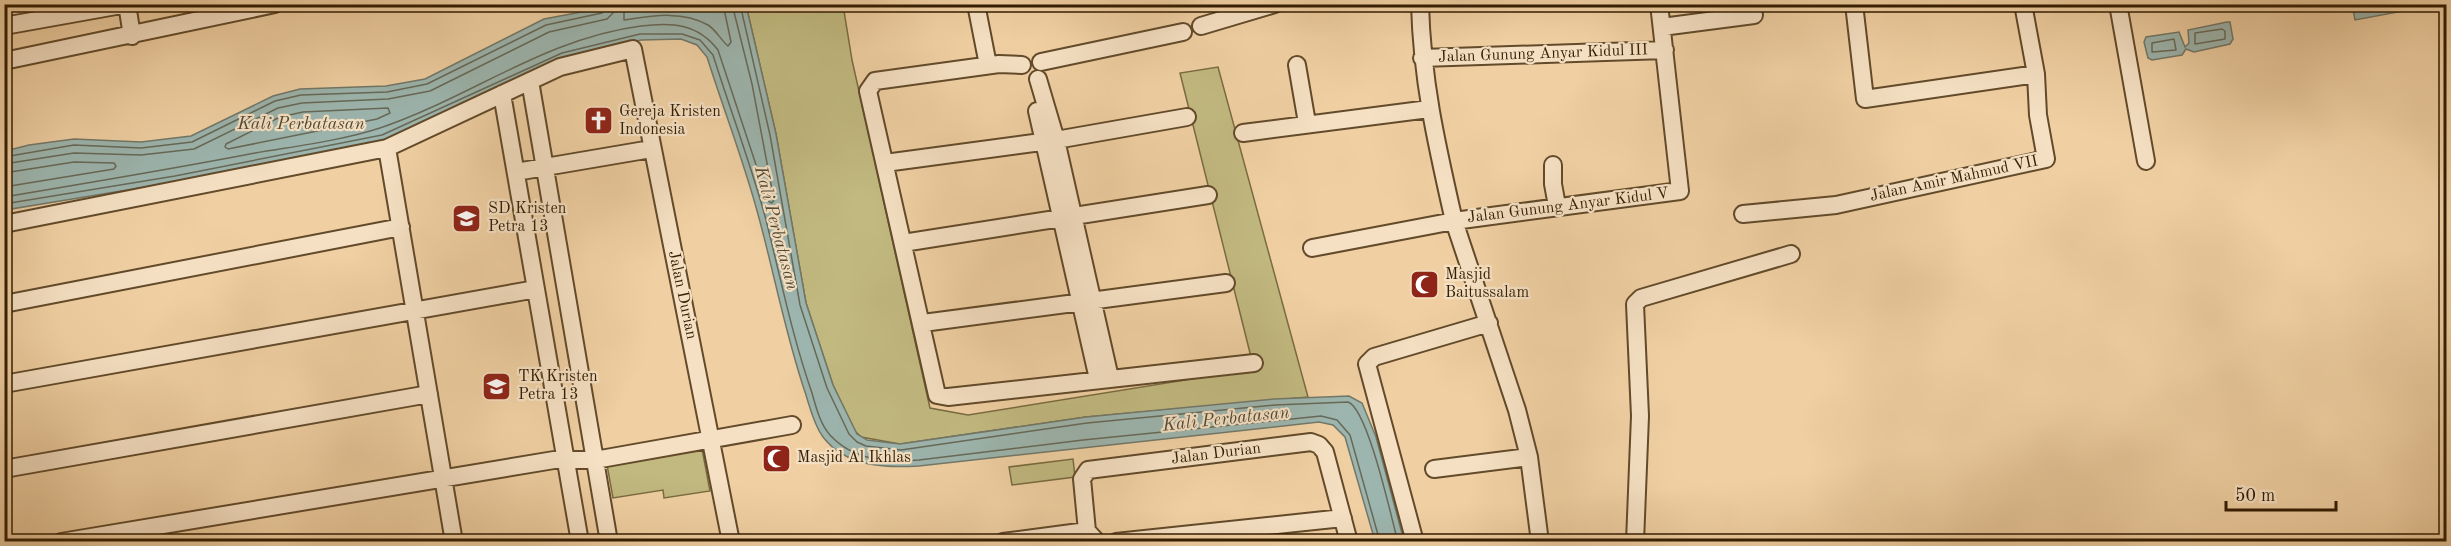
<svg xmlns="http://www.w3.org/2000/svg" width="2451" height="546" font-family="'Old Standard TT',serif">
	<style>
		.green { fill: #c1b980; stroke: #7a6b41; stroke-width: 1.5 }
		.water { fill: #9cb5ae; stroke: #727869; stroke-width: 1.5 }
		.lines { fill: none; stroke-linecap: round; stroke-linejoin: round }
		.shore { stroke: #676958; stroke-width: 1.5 }
		.minor-casing { stroke: #624a2a; stroke-width: 20 }
		.minor { stroke: #f5e0c3; stroke-width: 16 }
		.labels { text-anchor: middle; dominant-baseline: central; stroke-width: 4.5; stroke-linejoin: round; paint-order: stroke }
		.street-label { font-size: 16px; fill: #321d02; stroke: #f5e0c3 }
		.poi-label { font-size: 16px; fill: #321d02; stroke: #f5e0c3; text-anchor: start }
		.water-label { font-size: 18px; font-style: italic; fill: #524b36; stroke: #f5e0c3 }
	</style>
	<rect width="100%" height="100%" fill="#f0d0a3"/>
	<filter id="stains"><feTurbulence type="fractalNoise" baseFrequency=".00333" numOctaves="4"/><feColorMatrix values="0 0 0 0 .2 0 0 0 0 .09 0 0 0 0 .02 0 0 0 .5 -.17"/></filter>
	<radialGradient id="worn" r=".72"><stop offset=".6" stop-color="#630" stop-opacity="0"/><stop offset="1" stop-color="#630" stop-opacity=".3"/></radialGradient>
	<!-- green -->
	<path class="green" d="M746,5h97l9,55 78,348 38,7 286,-46 -74,-296 38,-6 90,330 -222,20 -186,27 -39,-7 -6,-6 -22,-46 -27,-82 -30,-169z
		M702,449l8,42 -46,7 -1,-8 -50,8 -6,-33z
		M1073,459l2,18 -63,8 -3,-18z"/>
	<!-- water -->
	<path class="water" d="M624,4l122,1 30,129 30,169 27,82 24,49 10,6 33,4 186,-27 188,-18 75,-3 13,7 14,34 28,104h-29l-30,-104 -12,-12 -14,-3 -400,44c-34,2 -73,1 -96,-29 -9,-12 -13,-29 -17,-42 -20,-58 -31,-118 -47,-177 -14,-54 -35,-107 -52,-161l-10,-12 -16,-6 -40,1 -77,19 -180,82 -208,41 -171,28v-59l24,-6 45,-6 67,3 50,-6 82,-40 27,-7 86,-3 39,-7 119,-60z
		M2352,4h84v1l-81,15z
		M2227,22h3l3,17 -3,5 -36,8 -8,-3 -4,6 -30,5 -4,-2 -4,-16 2,-5 33,-5 6,15 4,-4 -1,-13z"/>
	<g class="lines">
		<!-- shore -->
		<path class="shore" d="M624,4v16c27,-4 58,-10 84,5 8,5 13,15 20,21l3,-4 -8,-38
			M740,4l30,131 30,170 27,83 22,46 8,8 9,4 35,4 186,-27 188,-18 73,-3c20,7 43,115 50,140
			M2222,29l3,2v8l-30,5v-11z
			M2174,39l2,11 -24,2v-9z
			M388,108l2,5 -13,6 -149,30 -3,-2 1,-3 54,-27 23,-5z
			M4,157l70,-12 67,3 51,-6 83,-41 26,-6 86,-3 40,-8 119,-59 56,-12 6,-9
			M4,164l70,-11 67,2 53,-6 84,-41 24,-5 86,-4 42,-8 119,-59 58,-13 6,-6 2,-9
			M4,173l70,-11 40,1 2,3 -2,3 -110,18
			M4,197c84,-14 168,-28 251,-44 41,-7 85,-12 125,-25 89,-30 166,-90 261,-102 32,-4 57,-2 77,24l50,151 4,2 2,-3 -22,-116 -20,-80
			M4,204l171,-28 207,-41 180,-82 78,-19h42l18,6 13,15c17,54 37,107 52,161 15,59 27,120 47,177 4,14 8,31 18,42 24,26 56,27 89,25l164,-20 238,-24 16,4 13,15 30,107"/>
		<defs>
			<path id="minor" d="M127,4l5,32
				M976,4l12,61
				M1420,4c2,78 17,142 34,217l63,189 12,47 11,85
				M1854,4l11,95 171,-25
				M2118,4l28,157
				M4,26l123,-22
				M1201,26l74,-22
				M1662,27l92,-12
				M1422,58l243,-8
				M4,61l271,-57
				M1041,62l142,-30
				M1022,65l-23,-1 -124,17 -7,10 69,304 11,2 306,-34
				M1297,65l10,58
				M1038,79l18,61 54,238
				M530,81l79,461
				M502,94l78,448
				M1037,111l61,268
				M1243,133l186,-24
				M387,148l67,394
				M885,163l171,-23 131,-23
				M1553,165v19l4,22
				M516,172l135,-23
				M1743,214l93,-9 210,-46 -8,-44 -2,-41 -13,-70
				M4,224l383,-76 173,-81 73,-18 98,493
				M903,243l305,-48
				M1312,248l142,-27 226,-30 -21,-187
				M4,304l397,-77
				M923,323l303,-40
				M4,384l532,-95
				M4,469l425,-75
				M1434,469l95,-12
				M61,542l493,-82h41l197,-35
				M1003,542l84,-11
				M1097,542l-10,-11 -5,-52 6,-9 223,-28 8,3 6,7 24,90
				M1116,542l227,-24
				M1415,542l-48,-178 7,-7 115,-34
				M1635,542l5,-126 -5,-112 6,-6 150,-44"/>
		</defs>
		<!-- minor casing -->
		<use href="#minor" class="minor-casing"/>
		<!-- minor -->
		<use href="#minor" class="minor"/>
	</g>
	<!-- icons -->
	<defs>
		<symbol id="church-square" viewBox="-11 -11 22 22"><rect x="-9" y="-9" width="18" height="18" rx="4" fill="#8f2418" stroke="#f5e0c3"/><path d="M-1.2-6h2.4v3.5h3.3v2.4h-3.3V6h-2.4V-.1h-3.3v-2.4h3.3Z" fill="#fff"/></symbol>
		<symbol id="school-square" viewBox="-11 -11 22 22"><rect x="-9" y="-9" width="18" height="18" rx="4" fill="#8f2418" stroke="#f5e0c3"/><path d="M0-5L7-2L0 1L-7-2ZM-4 1L0 2.5L4 1V4Q0 6-4 4Z" fill="#fff"/></symbol>
		<symbol id="mosque-square" viewBox="-11 -11 22 22"><rect x="-9" y="-9" width="18" height="18" rx="4" fill="#8f2418" stroke="#f5e0c3"/><path d="M3.5-4.9A6 6 0 1 0 3.5 4.9A5 5 0 1 1 3.5-4.9Z" fill="#fff"/></symbol>
	</defs>
	<g fill-rule="evenodd">
		<use href="#church-square" x="582" y="104" width="33" height="33"/>
		<use href="#school-square" x="450" y="202" width="33" height="33"/>
		<use href="#mosque-square" x="1408" y="268" width="33" height="33"/>
		<use href="#school-square" x="480" y="370" width="33" height="33"/>
		<use href="#mosque-square" x="760" y="442" width="33" height="33"/>
	</g>
	<g class="labels">
		<!-- street labels -->
		<g class="street-label">
			<text transform="translate(1543 54) rotate(-2)">Jalan Gunung Anyar Kidul III</text>
			<text transform="translate(1954 179) rotate(-12)">Jalan Amir Mahmud VII</text>
			<text transform="translate(1568 206) rotate(-7)">Jalan Gunung Anyar Kidul V</text>
			<text transform="translate(682 295) rotate(78)">Jalan Durian</text>
			<text transform="translate(1216 454) rotate(-7)">Jalan Durian</text>
		</g>
		<!-- poi labels -->
		<g class="poi-label">
			<text x="619" y="112">Gereja Kristen<tspan x="619" dy="18">Indonesia</tspan></text>
			<text x="488" y="209">SD Kristen<tspan x="488" dy="18">Petra 13</tspan></text>
			<text x="1445" y="275">Masjid<tspan x="1445" dy="18">Baitussalam</tspan></text>
			<text x="518" y="377">TK Kristen<tspan x="518" dy="18">Petra 13</tspan></text>
			<text x="797" y="458">Masjid Al Ikhlas</text>
		</g>
		<!-- water labels -->
		<g class="water-label">
			<text x="301" y="124">Kali Perbatasan</text>
			<text transform="translate(776 228) rotate(75)">Kali Perbatasan</text>
			<text transform="translate(1226 419) rotate(-6)">Kali Perbatasan</text>
		</g>
	</g>
	<!-- margin -->
	<rect width="2451" height="546" fill="none" stroke="#f0d0a3" stroke-width="24"/>
	<rect x="6" y="6" width="2439" height="534" fill="none" stroke="#321d02" stroke-width="3"/>
	<rect x="12" y="12" width="2427" height="522" fill="none" stroke="#321d02" stroke-width="1.5"/>
	<!-- scale -->
	<path d="M2226 501v9h110v-9" fill="none" stroke="#321d02" stroke-width="3"/>
	<text x="2235" y="501" font-size="18" fill="#321d02" stroke="#f5e0c3" stroke-width="4.5" paint-order="stroke">50 m</text>
	<rect width="100%" height="100%" filter="url(#stains)"/>
	<rect width="100%" height="100%" fill="url(#worn)"/>
</svg>
